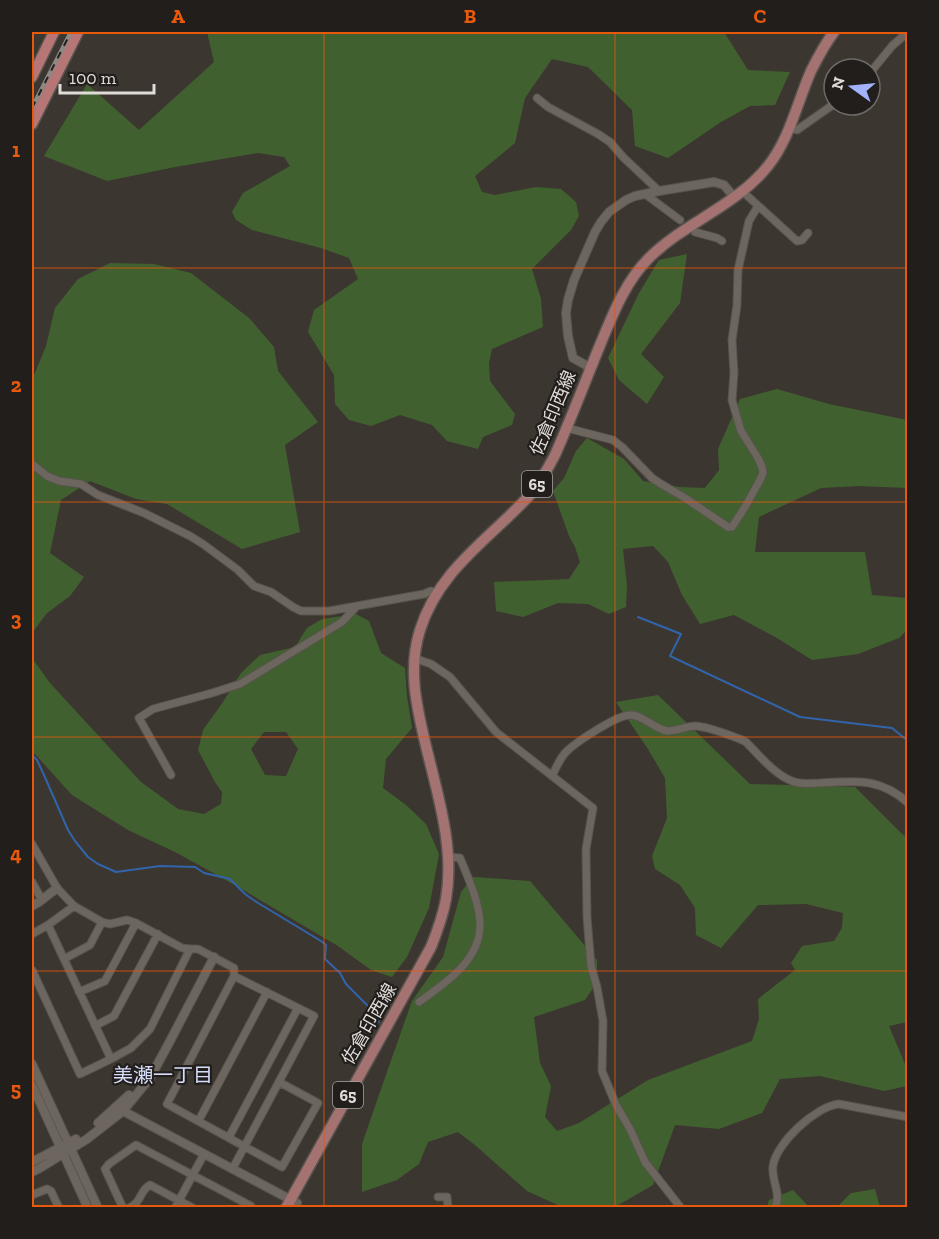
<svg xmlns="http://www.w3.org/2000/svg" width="939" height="1239" font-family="'Zilla Slab','Noto Sans JP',serif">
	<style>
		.green { fill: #40612f; fill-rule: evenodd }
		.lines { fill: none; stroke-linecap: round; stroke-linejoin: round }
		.stream { stroke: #3164ab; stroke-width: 2 }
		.minor-casing { stroke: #58534e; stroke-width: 9 }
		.tertiary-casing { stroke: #58534e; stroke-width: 10 }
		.primary-casing { stroke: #58534e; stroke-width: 13 }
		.trunk-casing { stroke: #58534e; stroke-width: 13 }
		.minor { stroke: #6c665f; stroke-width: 7 }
		.tertiary { stroke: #6c665f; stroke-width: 8 }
		.primary { stroke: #a47270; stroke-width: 10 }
		.trunk { stroke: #b67676; stroke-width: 10 }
		.rail-casing { stroke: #8d8883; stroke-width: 4.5 }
		.rail { stroke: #211e1c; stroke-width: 2; stroke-dasharray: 7; stroke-linecap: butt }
		.grid { fill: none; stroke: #e8590c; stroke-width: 1.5; stroke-opacity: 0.55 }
		.labels { text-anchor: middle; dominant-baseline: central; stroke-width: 4.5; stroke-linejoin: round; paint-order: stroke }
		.shield { fill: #211e1c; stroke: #a6a2a0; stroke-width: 1.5 }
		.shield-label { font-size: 16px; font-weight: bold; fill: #dfdbd8 }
		.street-label { font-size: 18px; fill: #dfdbd8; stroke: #211e1c }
		.neighbourhood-label { font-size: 20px; fill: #d6ddfa; stroke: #211e1c }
		.neatline { fill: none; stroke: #e8590c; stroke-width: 2 }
		.grid-label { font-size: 20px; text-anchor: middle; font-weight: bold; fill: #e8590c }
	</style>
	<rect width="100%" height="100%" fill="#3c3630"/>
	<!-- green -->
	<path class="green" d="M207,32h517l24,38 42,2 -15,33 -25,1 -29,16 -53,36 -33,-12 -3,-36 -44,-43 -36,-8 -27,39 -10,45 -40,33 7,16 13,3 41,-8 25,2 15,13 3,14 -8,14 -39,39 9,30 2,28 -51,22 -3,14 1,18 25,33 -3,11 -29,12 -5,12 -31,-8 -15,-16 -32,-10 -29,11 -22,-6 -14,-16 -1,-29 -26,-43 6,-22 44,-31 -9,-21 -28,-10 -69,-18 -16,-10 -4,-8 11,-19 47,-27 -6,-9 -26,-4 -83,14 -68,14 -63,-25 43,-72 52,46 75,-68z
		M687,254l-7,49 -39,51 23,23 -17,27 -28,-24 -11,-22 31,-65 20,-33z
		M110,263l44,1 37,9 58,45 25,29 4,24 40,51 -33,23 15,87 -58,17 -75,-45 -31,-5 -46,-18 -29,19 -11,53 34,24 -14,19 -23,17 -15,20v-253l14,-34 9,-38 23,-29z
		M777,389l52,15 78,16v68l-48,-2 -38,2 -62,29 -4,35h110l7,43 35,3v32l-8,8 -41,16 -46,6 -35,-22 -43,-23 -34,9 -18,-29 -14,-33 -15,-16 -30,3 4,37 -1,21 -17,7 -21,-10 -30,-1 -35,14 -27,-6 -2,-29 75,-3 11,-17 -5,-15 -6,-11 -16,-45 11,-13 12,-27 11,-13 37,21 19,22 36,6 26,1 14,-18 -1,-21 22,-50z
		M356,614l13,7 12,32 24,15 2,28 5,32 -26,31 -3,29 23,17 20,19 13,30 -10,54 -22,49 -15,20 -21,-7 -33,-24 -105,-62 -56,-31 -49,-23 -56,-35 -38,-42 -2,-4v-95v4l18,25 91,99 37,27 26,5 17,-10 1,-12 -7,-10 -17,-32 5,-20 20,-28 18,-29 19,-18 35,-8 12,-19 15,-9zM264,732h22l12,17 -12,27 -21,-1 -14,-26z
		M658,695l92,89 105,3 47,47 5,3v185l-18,4 18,43v17l-23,5 -64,-15 -40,3 -18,34 -43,16 -44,-4 -22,60 -38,22h-53l-35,-16 -52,-46 -17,-13 -30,10 -9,22 -22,16 -35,12v-48l26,-75 24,-68 31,-44 18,-65 12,-15 57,4 67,79v22l-12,18 -51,17 6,46 11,23 -6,31 12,14 22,-8 69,-43 104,-39 7,-22 -1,-20 37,-29 -4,-7 11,-17 32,-5 8,-13 1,-15 -37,-9 -48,1 -37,43 -25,-13 -1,-27 -15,-23 -25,-16 -3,-13 15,-38 -2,-40 -17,-29 -32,-47z
		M875,1189l5,18h-43l14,-14z
		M793,1190l16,17 -42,1 2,-8z"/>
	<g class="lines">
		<!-- stream -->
		<path class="stream" d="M638,617l43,17 -11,22 130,61 92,11 16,13
			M32,755l5,5 7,15 24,55 7,11 13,16 10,7 18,8 44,-6 35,1 9,6 26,6 15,15 13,9 63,38 5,4 -1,14 15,14 6,11 21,21 12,17"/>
		<defs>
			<path id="minor" d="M870,73l22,-27 16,-14
				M537,98l11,9 50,27 12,8 13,15 36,34
				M790,128l7,2 37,-26
				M742,191l55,50 5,-1 6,-7
				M645,194l35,26
				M695,232l22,6 5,3
				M567,428l46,12 9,7 30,31 9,6 24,14 43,29h4l13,-20 15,-27 3,-7 -1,-6 -4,-9 -17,-27 -9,-31 2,-27 -2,-33 5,-35 1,-35 11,-49 9,-15
				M32,464l15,12 12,5 22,3 17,11 46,18 46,23 13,8 35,26 16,16 17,6 22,15 8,4h28l95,-17 7,-3 5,2
				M414,658l17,6 19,13 46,55 97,76 -7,41 1,68 4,49 6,21 6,34 -1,50 14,34 14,24 15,33 36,46
				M171,775l-32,-57 14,-9 59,-16 28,-9 102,-62 14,-15
				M552,776c4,-8 8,-18 14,-24 10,-10 51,-37 64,-37 12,-1 25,15 38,16 10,0 18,-5 27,-5 15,1 31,8 45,13l6,3c12,12 29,33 46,39 8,4 19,2 28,2 34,-2 60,-6 88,20
				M32,844l25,44 17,18 28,16 8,2 17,-4 9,3 46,25 8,1h8l36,19v8l-67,128 115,63 36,-64 -39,-21
				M32,882l10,18
				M48,925l63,134
				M32,934l16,-9 26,-19
				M64,959l26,-14 12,-23
				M32,970l48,104 31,-15 20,-11 19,-19 40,-80
				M79,992l26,-11 31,-58
				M419,1002c26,-19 61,-41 61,-77 0,-21 -12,-48 -20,-67l-12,-1
				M95,1026l19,-10 44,-82
				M199,1120l68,-128
				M229,1137l69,-129
				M233,1168l81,-152 -80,-40
				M32,1195l15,-6 4,2 8,17
				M438,1197h9l1,11
				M123,1208l-18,-39 4,-5 27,-19 115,61 -1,2
				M129,1208c14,-7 10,-17 21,-23l43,23
				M175,1208l29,-54
				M775,1208c7,-15 -4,-27 -2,-42 3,-23 43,-60 66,-62l69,13"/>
			<path id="tertiary" d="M591,368l-18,-10 -5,-22 -2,-23 2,-13 6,-20 21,-48 6,-10 8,-10 17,-12 9,-4 24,-5 55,-9 10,3 10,12
				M32,906l7,-4 18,-14
				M32,1064l66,144
				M32,1085l56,123
				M123,1111l174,92
				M98,1123l31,-28
				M32,1162l44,-23
				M32,1172l8,-4 47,-29 36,-28 27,-33 19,-35 45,-86"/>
			<path id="primary" d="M286,1208l145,-261c6,-15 12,-31 15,-48 9,-52 -9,-106 -21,-157 -9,-38 -17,-74 -5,-112 19,-60 67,-89 108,-133 11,-12 19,-27 27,-42 16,-36 30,-73 45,-110 13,-31 25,-63 49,-87 35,-35 87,-52 119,-92 22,-28 29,-63 43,-95 7,-14 14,-27 23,-39"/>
			<path id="trunk" d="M32,77l22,-45
				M32,124l46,-92"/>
		</defs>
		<!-- minor casing -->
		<use href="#minor" class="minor-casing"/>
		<!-- tertiary casing -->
		<use href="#tertiary" class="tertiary-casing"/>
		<!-- primary casing -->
		<use href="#primary" class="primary-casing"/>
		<!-- trunk casing -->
		<use href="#trunk" class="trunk-casing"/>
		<!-- minor -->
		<use href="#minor" class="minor"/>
		<!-- tertiary -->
		<use href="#tertiary" class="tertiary"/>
		<!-- primary -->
		<use href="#primary" class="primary"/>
		<!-- trunk -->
		<use href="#trunk" class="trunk"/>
		<defs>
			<path id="rail" d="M32,108l39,-76"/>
		</defs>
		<!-- rail casing -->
		<use href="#rail" class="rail-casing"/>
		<!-- rail -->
		<use href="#rail" class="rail"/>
	</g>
	<!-- grid -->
	<path class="grid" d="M324,32v1176M615,32v1176M32,268h876M32,502h876M32,737h876M32,971h876"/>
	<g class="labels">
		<!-- shield labels -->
		<g class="shield">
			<rect x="522" y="471" width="30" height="26" rx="4.5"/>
			<rect x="333" y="1082" width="30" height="26" rx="4.5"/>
		</g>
		<g class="shield-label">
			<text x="537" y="484">65</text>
			<text x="348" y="1095">65</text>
		</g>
		<!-- street labels -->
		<g class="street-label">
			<text transform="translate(553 413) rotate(-67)">佐倉印西線</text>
			<text transform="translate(369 1024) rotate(-60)">佐倉印西線</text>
		</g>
		<!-- neighbourhood labels -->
		<g class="neighbourhood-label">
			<text x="163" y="1075">美瀬一丁目</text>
		</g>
	</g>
	<!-- border -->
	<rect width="939" height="1239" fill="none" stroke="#211e1c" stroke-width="66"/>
	<!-- north arrow -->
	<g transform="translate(852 87) rotate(285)"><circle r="28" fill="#211e1c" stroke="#6d6a67" stroke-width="1.5"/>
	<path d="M0-4.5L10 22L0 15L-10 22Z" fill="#a3b2fd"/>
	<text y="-9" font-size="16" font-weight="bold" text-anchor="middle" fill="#dfdbd8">N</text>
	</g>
	<!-- scale -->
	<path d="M60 84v9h94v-9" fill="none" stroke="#dfdbd8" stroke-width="3"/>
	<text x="69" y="84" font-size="18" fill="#dfdbd8" stroke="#211e1c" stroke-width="4.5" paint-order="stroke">100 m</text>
	<rect x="33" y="33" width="873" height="1173" class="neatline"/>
	<g class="grid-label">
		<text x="178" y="23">A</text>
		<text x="470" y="23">B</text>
		<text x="760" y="23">C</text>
		<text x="16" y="157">1</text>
		<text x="16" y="392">2</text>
		<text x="16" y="626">3</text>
		<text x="16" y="861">4</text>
		<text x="16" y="1096">5</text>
	</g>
</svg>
